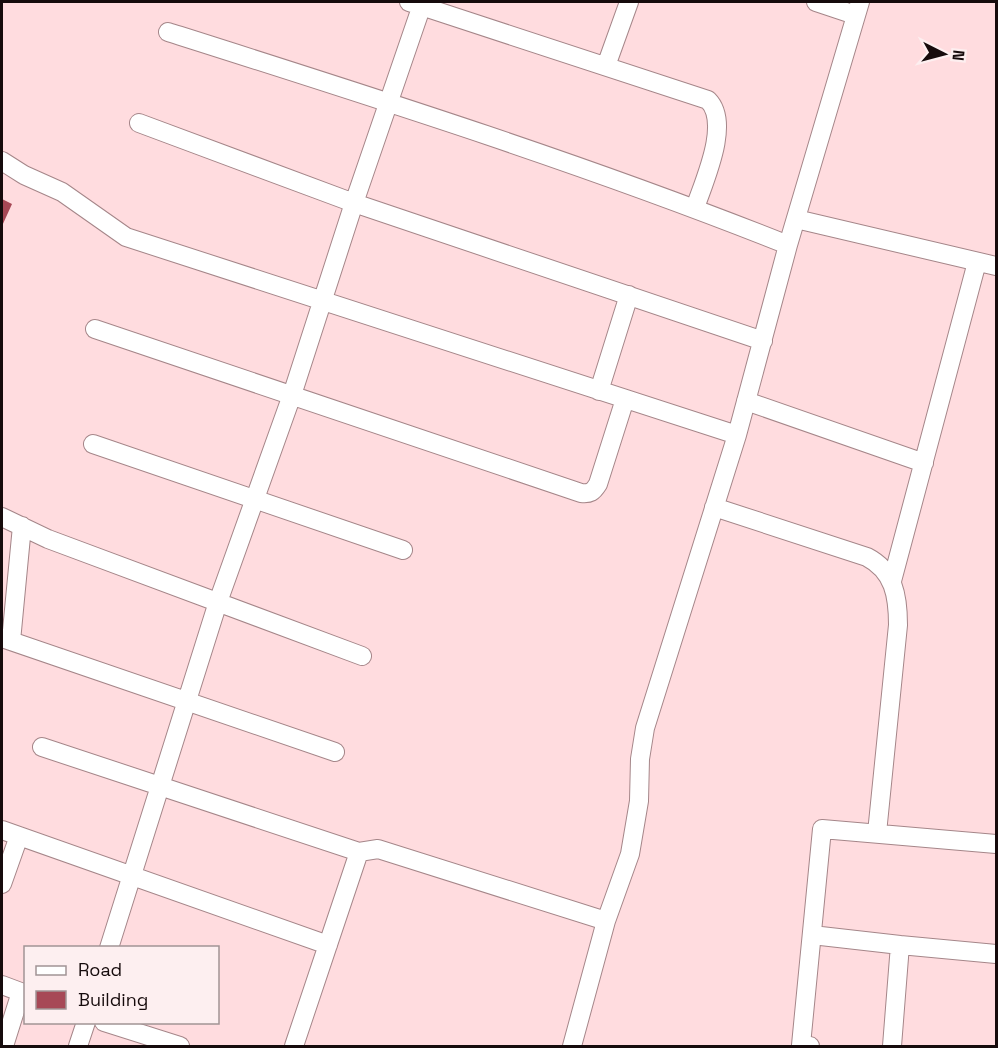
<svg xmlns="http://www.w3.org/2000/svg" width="998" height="1048" font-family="'Space Grotesk',sans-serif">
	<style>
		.building { fill: #a74856 }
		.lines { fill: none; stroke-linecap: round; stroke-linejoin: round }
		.minor-casing { stroke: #a58689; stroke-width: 20 }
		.minor { stroke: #fff; stroke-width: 18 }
	</style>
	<rect width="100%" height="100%" fill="#ffdcdf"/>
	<!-- building -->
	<path class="building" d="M2,199l10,5 -10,22z"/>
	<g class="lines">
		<defs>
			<path id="minor" d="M409,2l299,98c23,23 -4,81 -13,108
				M816,2l39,13
				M168,32c208,66 417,132 620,213
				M606,66l23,-64
				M139,123l215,80 409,138
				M2,161l22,14 38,17 64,45 611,198
				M796,219l200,47
				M95,329l486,164c9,1 12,-1 17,-9l27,-85
				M599,391l30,-96
				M746,401l178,62
				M93,444l310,106
				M714,507l153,50c27,14 31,39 31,68l-21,208
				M2,517l46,22 314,117
				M892,581l85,-319
				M2,638l333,114
				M11,641l11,-115
				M42,747l317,105 19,-3 228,72
				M2,830l326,115
				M2,884l17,-48
				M812,935l88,10
				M109,948l109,-346 74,-207 62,-192 69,-201
				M2,985l24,9
				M104,1022l76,24
				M4,1046l17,-54
				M78,1046l8,-24
				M294,1046l65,-194
				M572,1046l34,-125 24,-67 9,-53 1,-42 5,-31 92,-293 51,-190 72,-243
				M810,1046l-9,-1 21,-216 174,15
				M892,1046l8,-101 96,9"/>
		</defs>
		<!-- minor casing -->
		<use href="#minor" class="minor-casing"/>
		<!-- minor -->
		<use href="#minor" class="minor"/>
	</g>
	<!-- border -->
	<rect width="998" height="1048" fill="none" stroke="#160b0c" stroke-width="6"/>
	<!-- legend -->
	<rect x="24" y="946" width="195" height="78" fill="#fdeff0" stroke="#a19495" stroke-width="1.5"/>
	<rect x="36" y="966" width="30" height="9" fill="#ffffff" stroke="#a19495" stroke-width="1.5"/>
	<text x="78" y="976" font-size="18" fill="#160b0c">Road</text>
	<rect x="36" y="991" width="30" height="18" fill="#a74856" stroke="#a19495" stroke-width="1.5"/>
	<text x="78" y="1006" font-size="18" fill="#160b0c">Building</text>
	<!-- north arrow -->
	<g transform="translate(944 54) rotate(96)" stroke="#fdeff0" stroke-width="4.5" paint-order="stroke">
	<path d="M0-4.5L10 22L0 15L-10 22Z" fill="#160b0c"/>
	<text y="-9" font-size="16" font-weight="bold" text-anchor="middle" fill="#160b0c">N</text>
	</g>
</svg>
